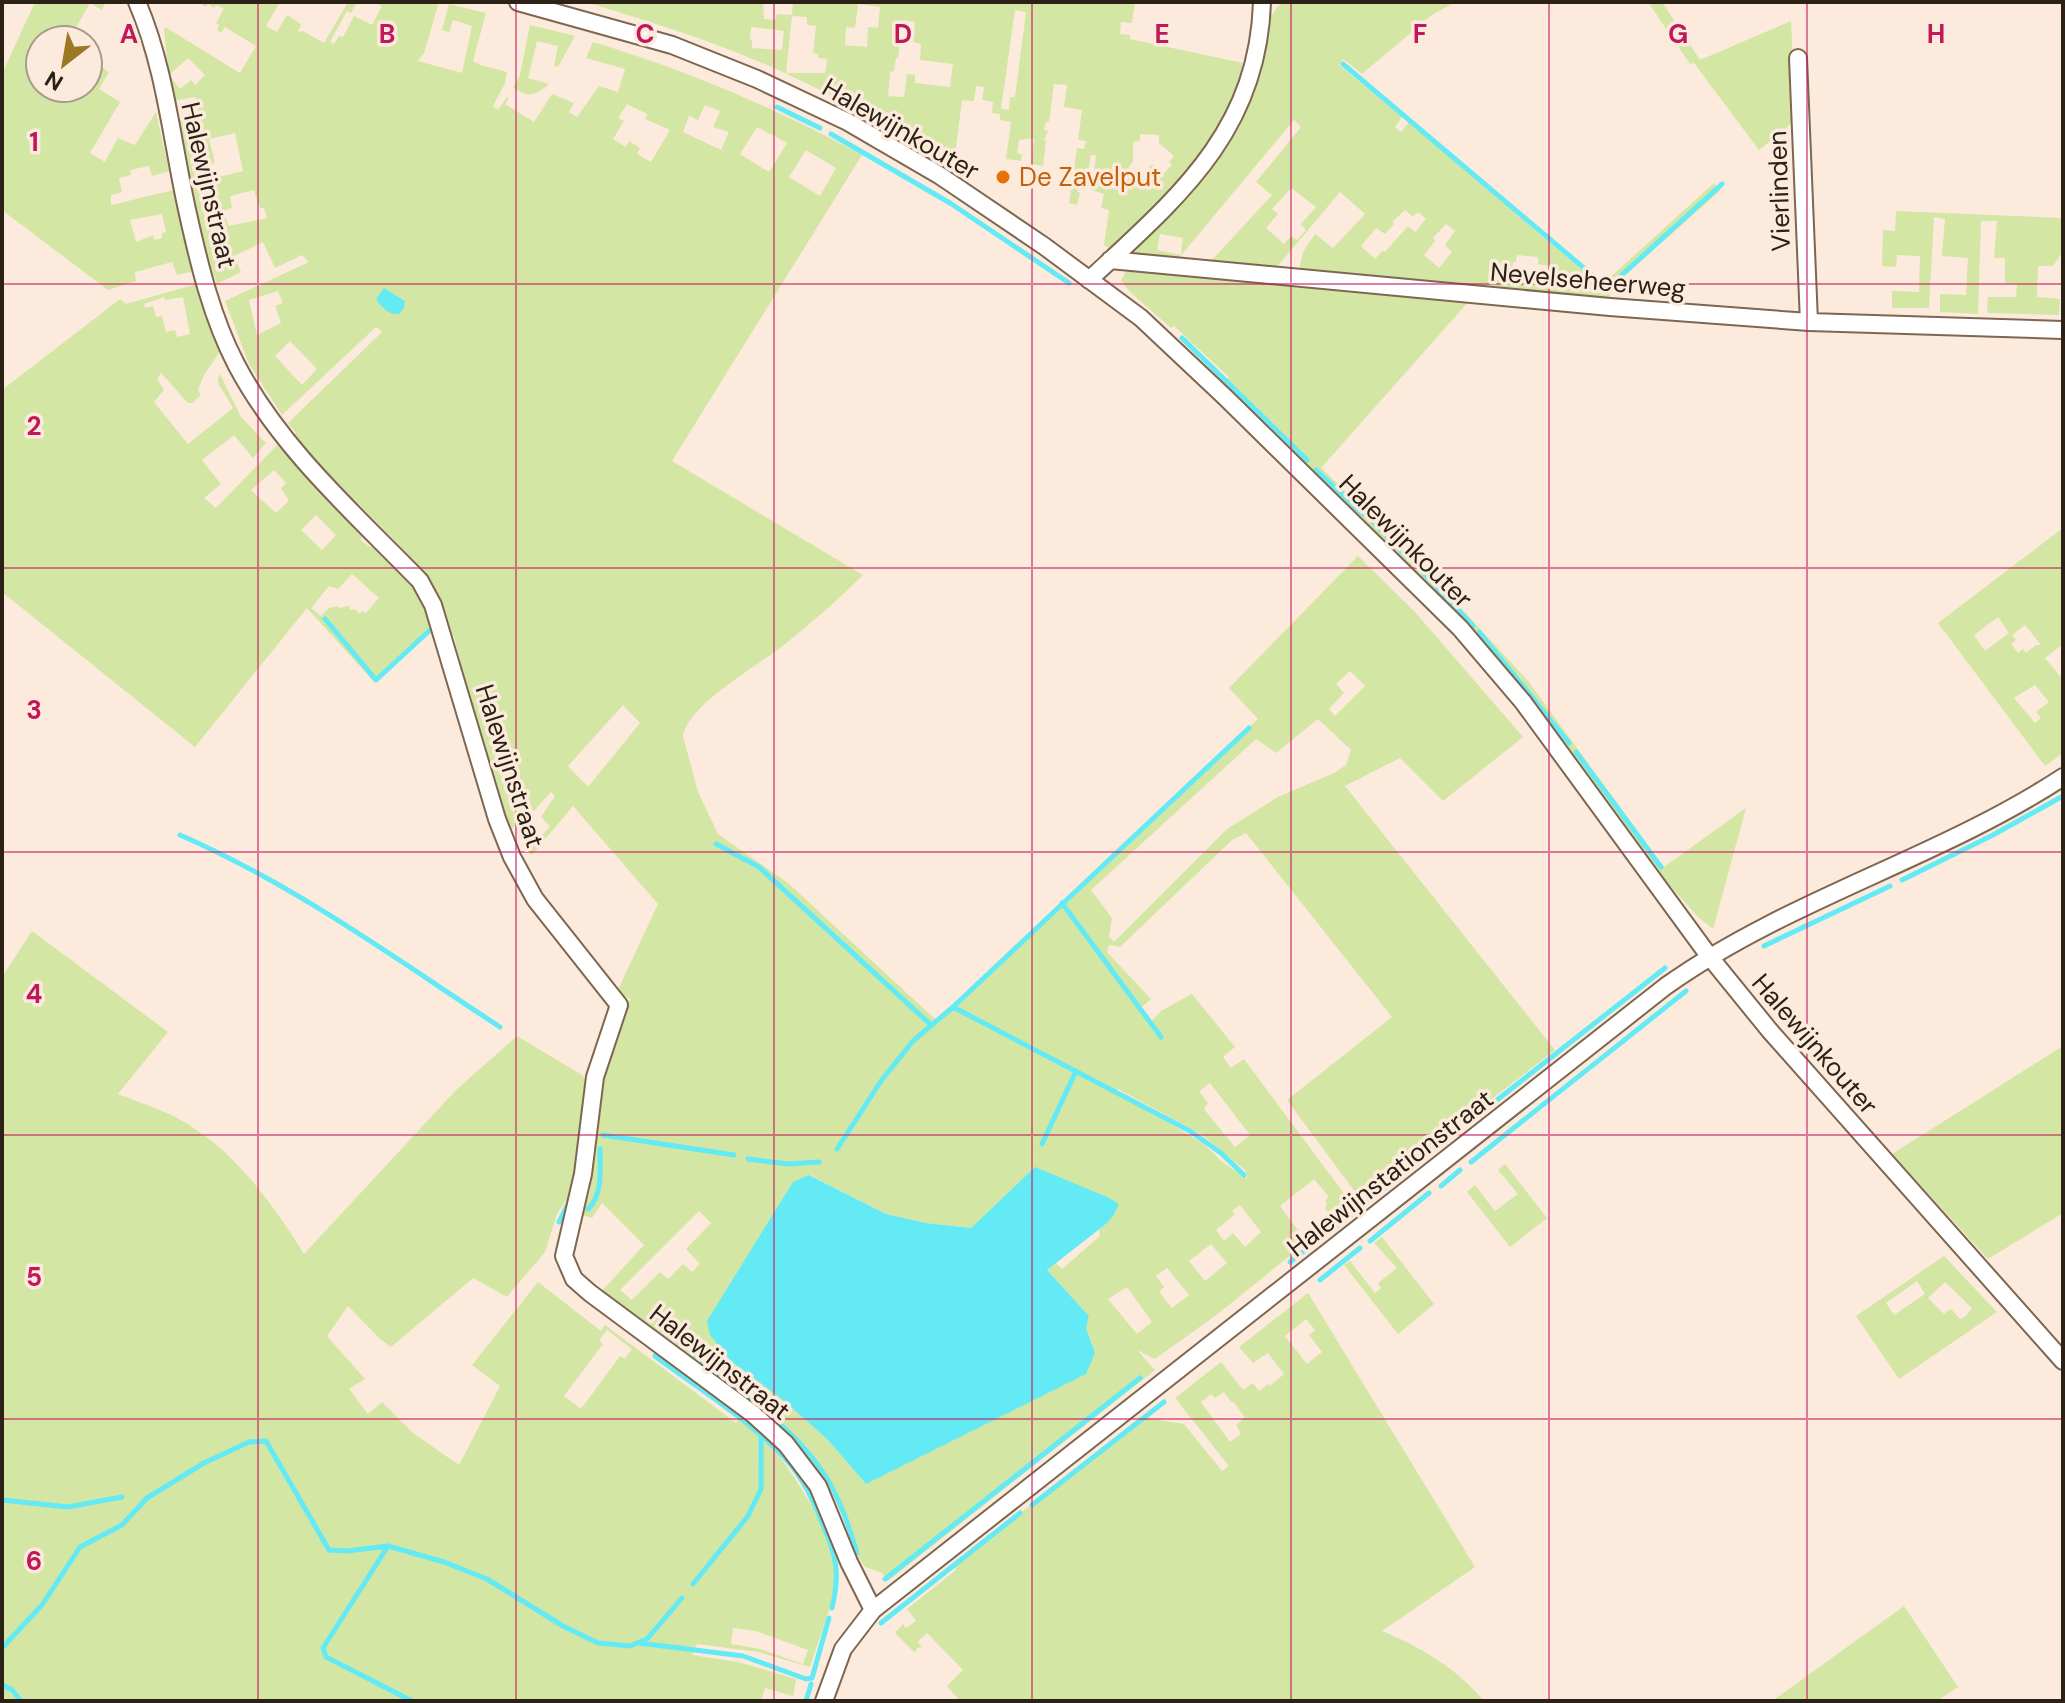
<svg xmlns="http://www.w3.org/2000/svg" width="2065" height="1703" font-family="'DM Sans',sans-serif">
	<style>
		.green { fill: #d3e6a4; fill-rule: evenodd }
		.water { fill: #63eaf4 }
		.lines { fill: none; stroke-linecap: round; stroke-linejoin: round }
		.stream { stroke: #63eaf4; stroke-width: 5 }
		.minor-casing { stroke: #7e6650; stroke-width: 20 }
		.minor { stroke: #fff; stroke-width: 16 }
		.grid { fill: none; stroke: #c2185b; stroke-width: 2; stroke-opacity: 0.55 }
		.food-dot { fill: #e8710a; stroke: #fcebdc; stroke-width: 3 }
		.labels { text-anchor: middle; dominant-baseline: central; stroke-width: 7; stroke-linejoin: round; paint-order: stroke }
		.street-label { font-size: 26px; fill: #2b2117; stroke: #fcebdc }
		.food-label { font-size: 26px; fill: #c56008; stroke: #fcebdc; text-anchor: start }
		.grid-label { font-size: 26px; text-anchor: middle; font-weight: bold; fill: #c2185b; stroke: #fcebdc; stroke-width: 7; stroke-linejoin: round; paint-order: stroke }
	</style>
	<rect width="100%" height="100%" fill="#fcebdc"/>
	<!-- green -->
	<path class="green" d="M35,2h71l-4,8 -12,-7 -21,37h-29v48h48v-34l11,7 -2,3 12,8 -10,17 21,13 -30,51 15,9 13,-24 17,7 21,-33 13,59 -17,5 -3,-10 -19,4 1,5 -12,3 3,14 -11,3v10l63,-15 21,81 -18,4 -5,-13 -37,10 1,9 -28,9 -106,-80v-136zM162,214l4,18 -4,1v5l-8,2 -1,-5 -17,7 -6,-22z
		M198,2h82l-14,24 11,6 10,-17 14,9 -3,8 5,-1 21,12 24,-41h9l-6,11 -4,-2 -17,31 4,2 5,-8 4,1 11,-21 18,9 10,-19 -8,-4h65l-15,51 -6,8 44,12 10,-47 -19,-6 -4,12 -7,-2 7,-26 37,9 -13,48 7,4 27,7 -2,11 -12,23 5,4 9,-13 2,1 -4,6 29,18 18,-28 22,9 -5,9 8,5 22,-31 19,6 7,-23 -39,-11 7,-16c94,28 182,66 269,113l-190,306 191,114c-25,25 -52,48 -79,70 -26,21 -95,58 -101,91l15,56 20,42 70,49 149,138 321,-302 -29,-31 129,-132 57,56 108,125 -80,64 -43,-43 -55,28 210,264 -194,150 -74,-100 105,-83 -146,-184 -14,7 -112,107 -11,-2 -2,7 44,47 -9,8 8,15 11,-11 31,-17 43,53 -12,10 8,11 13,-9 110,148 -19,15 -10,-14 2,-3 -2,-4 4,-4 -15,-18 -34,27 27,36 -88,71 -64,46 -18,-9 18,20 -267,211 -6,-8 -17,-6 -8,-12 -12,-35 -12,-23 -24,-35 -131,-113 -3,-6 -73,-52 42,-46 -42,-42 -10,15 -10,-3 8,-22 12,-113 28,-81 -13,-7 41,-88 -85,-98 -41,49 -4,-3 22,-26 -9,-9 14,-21 -4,-4 -17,19 -4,-3 -20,23 -37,-115 -18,-76 -22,-53 -34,-42 -106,-108 3,-4 -8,-10 94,-91 -6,-5 -94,88 -33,-51 -24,-63 84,-39 -7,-7 -27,13 -12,-26 -29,14 7,16 -24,12 -15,-41 -27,-121 7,-3 2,6 16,-3 -4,-25 -24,4 -8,-70 1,-4 75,46 16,-27 -31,-19 -4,6 -4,-3 2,-5 -3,-2 8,-14 -8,-4 -2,3 -6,-4 -2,3zM188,58l17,17 -10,10 -4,-5 -11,9 -11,-14zM627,104l20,10 -2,5 25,11 -19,32 -14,-8 3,-6 -11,-7 -3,6 -13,-8 11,-18 -6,-3zM705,105l15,6 -7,16 16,5 -8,18 -38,-18 6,-16 9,4zM757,127l30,16 -18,29 -29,-18zM235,133l8,38 -29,7 -3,-14 4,-1 -6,-24zM806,150l30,18 -16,28 -31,-19zM254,190l6,18h4l3,10 -39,8 -4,-15 8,-3 -2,-12zM278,291l5,12 -8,3 6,17 -24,12 -8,-35zM290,341l27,28 -15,16 -27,-29zM1350,671l15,15 -30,30 -6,-7 15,-16 -8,-9zM623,705l17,18 -52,64 -20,-21zM1318,719l33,31 -5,15 -12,8 -56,24 -51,32 -113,113 -5,-6 3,-18 -21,-28 165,-151 20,14zM1210,1083l40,52 -15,12 -31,-38 4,-6 -9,-12zM1118,1089l83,45 45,37 1,8 -26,-18 -17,-17 -88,-53zM1035,1167l71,57 -7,6 1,6 -38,33 -6,-6 -9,7 42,46 -3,12 9,25 -229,131 -39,-45 -44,-39 27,-225 76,39 40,9 45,5zM1240,1205l21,27 -16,15 -12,-14 -9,8 -8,-11 19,-16 -3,-3zM699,1211l12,12 -25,26 14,15 -8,8 -9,-8 -15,15 -8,-7 -28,28 -12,-10zM1211,1244l16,19 -22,18 -16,-20zM1167,1268l22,27 -17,13 -13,-16 5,-5 -8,-11zM1127,1287l25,35 -15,12 -29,-35z
		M586,2h177l1,17 11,1 2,-6 15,1 1,-13h342l-3,21 -11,-1 -1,12 10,1v4l113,24c-21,87 -70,127 -132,186l-7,-4 5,-35 -8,-2 3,-14 -12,-4 4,-35h-5l-5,27h-4l-5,10 3,1 -3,12 -8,-2 8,-55 7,1 2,-8 -8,-1 4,-30 -18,-3 3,-22 -13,-1 -5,38h-3l-2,8 4,1 -4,9 2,1 -3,25 -12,-2 3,-26 -15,2 -2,13 5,2 -1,6 -15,-2 5,-37 -11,-2v-6l-8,-1 1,-11 -11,-2 2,-13 -8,-1 -2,15 -12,-1 -8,63c-55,-32 -110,-62 -167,-89 -64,-30 -133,-51 -201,-72zM858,4l22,3 -2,21 -10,-1 -1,20 -22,-2 1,-18 9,1zM1015,10l11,2 -11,85h-5l-1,13 -8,-1zM792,16l15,1v8l9,1 -3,27 5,1v4l9,1 -2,14h-39zM903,20l12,2 -2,20 8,2 -1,16 33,4 -3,23 -35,-4v-8l-8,-1 -3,23 -16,-1 2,-24 4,-1 2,-13h2zM751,27l33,4 -2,19 -30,-2v-7l-2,-1zM1140,134l19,1v8l15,13 -5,6 3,3 -9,9 -11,-10 -13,15 -11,-11 5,-6v-20l7,-1z
		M1284,2h172l-23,12 -71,60 -19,-15 -4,6 63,52 -7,10 6,5 8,-10 201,172v4l-311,-28 4,-18 12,-18 18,14 32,-34 -25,-22 -63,75 -65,-7 60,-65 -16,-13 45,-55 -7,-7 -116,139 -46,-5 1,-8 119,-160 19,-69 6,-10zM1291,188l25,19 -15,17 5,6 -9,10 -6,-4 -7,8 -18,-16 12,-14 -6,-5zM1405,210l8,7 5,-5 8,7 -11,13 -7,-6 -23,26 -3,-1 -7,8 -14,-13 15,-18 9,6 9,-10 -2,-2zM1446,224l9,7 -10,14 7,7 -13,16 -15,-13 11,-14 -2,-3zM1160,234l23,4 -2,17 -24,-5zM1517,255l21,2v7l11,2 -1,12 -10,-1 -1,6 -26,-2 2,-19h3z
		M1648,2h14l38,58 91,-39 5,99 -37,30 -65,-87 -4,1z
		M530,25l45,11 -17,31 -4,-1 4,-20 -21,-5 -9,37 21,6c-15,12 -19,14 -36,4l7,-13z
		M1714,183l7,7 -110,98 -6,-6z
		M1896,211l167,7v33l-10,15h-15l-1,31 23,2 -1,16 -72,-2 1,-16h28l1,-13 -12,-1v-25h-11l3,-37h-16l-3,93 -38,-2v-18l26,1 2,-37 -26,-2 3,-37 -11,-2 -5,91h-37v-17l27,1 1,-36 -23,-1 -1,12 -14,-1 1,-36 12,1z
		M1136,268l334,32 -149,168 82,77 125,136 136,186 82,-59 -33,121 -16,-13 -39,-44 -170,-223 -52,-57 -214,-208 7,-7 -55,-51 -3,2 -40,-35 -10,-12 5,-10z
		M197,284l24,66 -17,25 -6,15 3,5 -9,8h-4l-27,-30 -4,6 7,11 -10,12 34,42 45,-36 -14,-23 -1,-7 2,-4 21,43 25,26 -13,15 -19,-23 -32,25 19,24 -17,14 12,10 61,-63 85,87 -1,8c6,6 10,7 17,10 21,11 48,56 56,79l-59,54 -68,-75 -112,139 -193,-155v-202l118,-91 6,5zM164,297l1,3 18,-3 7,37 -13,3 -2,-7 -9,2 -4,-16 -6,1 -3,-11 -8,2 -1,-4zM274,470l12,13 -5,5 8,13 -13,12 -25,-23zM316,515l20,20 -14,15 -21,-20zM352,574l27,24 -13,15 -4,-2 -3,3 -4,-5 -5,1 -1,-4 -10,2 -1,-2 -9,2 -8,8 -10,-8 18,-22 9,3z
		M2063,528v116l-18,14 18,22v73l-18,13 -107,-143zM1998,617l11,16 -24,18 -11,-16zM2025,625l16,20h-5l-10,8 -3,-4 -5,4 -7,-9 5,-4 -4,-5zM2035,685l14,17 -13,10 5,6 -6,5 -21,-25z
		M32,931l136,101 -50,62c22,9 47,16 68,29 51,31 87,81 118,131l152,-164 61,-54 65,39 7,10 -11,98 -21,31 -12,38 -38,45 -34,-19 -82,69 -11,-8 -32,-33 -21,30 38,43 -16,10 19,25 14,-12 31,31 46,32 41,-79 -28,-21 66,-83 63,49 4,-6 131,98 7,-13c32,39 98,121 92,173 -4,28 -17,58 -25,84l-52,-15 -61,-8 -5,11 46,7 58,17 -3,17 -28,-8 -4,13h-759v-724zM607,1330l25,19 -7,10 -5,-3 -39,53 -17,-13 39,-52 -4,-4zM733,1628l23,3 52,19 -5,14 -43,-15 -29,-5z
		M2063,1046v167l-75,46 -96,-105z
		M1505,1164l42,54 -37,29 -43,-55 8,-7 20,26 23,-17 -20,-24z
		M1382,1237l52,67 -36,30 -54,-69 6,-4 25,32 6,-5 -3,-5 19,-15 -23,-25z
		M1944,1256l53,56 -98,67 -43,-63zM1917,1281l8,13 -31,21 -8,-12zM1945,1282l27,26 -6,8 -6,3 -9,-10 -7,5 -16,-16z
		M1308,1293l167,274 -93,64c39,16 74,37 102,70h-524l-13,-15 16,-16 -36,-37 -9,9 4,5 -5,1 -2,5 -20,-20 8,-9 3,4 10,-7 -9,-12 49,-39 -2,-4 187,-149 43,7 38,47 7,-5 -54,-68 46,-36 22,28 10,-7 6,8 9,-7 2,2 14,-12 -16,-21 -15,10 -14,-16zM1306,1319l9,11 -6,5 13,17 -15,12 -22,-28zM1224,1392l8,11 2,-1 11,16 -9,7 5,9 -11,8 -29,-40 10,-8 4,4z
		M1904,1606l54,81 -21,14h-165z"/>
	<!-- water -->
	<path class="water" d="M384,288l21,13 -1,7 -5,6c-10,1 -18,-7 -23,-15z
		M1035,1167l72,30 12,7 -6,12 -7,8 -59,46 42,46 -3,12 9,25 -9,21 -220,110 -39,-45 -44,-39 -52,-39 -21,-26 -3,-14 86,-139 16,-7 77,39 40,9 45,5z"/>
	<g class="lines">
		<!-- stream -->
		<path class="stream" d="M1343,64l261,221 9,-2 109,-99
			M777,107l43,21
			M831,134l119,69 119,80
			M1182,338l125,122
			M1316,470l47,44
			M1373,522l34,35
			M1415,564l58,62
			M325,619l51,61 53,-49
			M1479,632l90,111
			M1576,752l85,115
			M180,835c115,50 216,124 320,192
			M716,844l43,23 172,158
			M1902,880l91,-45 70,-39
			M1062,903l99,134
			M1764,946l126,-60
			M953,1007l237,124 31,22 23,22
			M1469,1122l196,-154
			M603,1135l131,20
			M1042,1144l34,-73
			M837,1149l44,-68 32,-40 40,-34 296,-279
			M748,1159l40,5 31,-2
			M1471,1162l215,-171
			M1441,1186l19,-16
			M1385,1188l74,-59
			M1364,1203l12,-9
			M588,1209c15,-13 12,-41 12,-60
			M559,1222l9,-18 3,1
			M1336,1226l21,-16
			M1370,1241l59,-48
			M1290,1262l31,-24
			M1320,1280l40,-32
			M655,1356c45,34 99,66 136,109 14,17 24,39 32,60 14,32 17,49 9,83
			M691,1356c46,33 101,69 133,118 16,24 25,53 33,79
			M2,1500l66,7 54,-10
			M1032,1505l132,-103
			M388,1546l-65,102 3,9 86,44
			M885,1579l255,-201
			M693,1584l55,-68 13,-27v-51
			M881,1623l139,-110
			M639,1643l104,13 63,23 6,-1 17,-60
			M2,1648l40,-43 38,-58 42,-22 25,-27 57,-35 45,-21 17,-1 63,109 18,1 41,-5 56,16 43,17 76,47 35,17 32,3 17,-7 35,-41
			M2,1685l10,5 9,11
			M806,1701l5,-17"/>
		<defs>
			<path id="minor" d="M137,2c29,67 35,142 51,212 11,50 24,104 48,150 44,84 118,149 184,217l13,24 64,214 15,38 23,42 84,106 -24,72 -12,97 -19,82 10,23 16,14 163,121 33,30 32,42 31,76 24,48
				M518,2l154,43 85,34 91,43 91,53 105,71 97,72 85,80 234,230 63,74 186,254 61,75 293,330
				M1798,58l11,264
				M1110,260l500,47 199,15 254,8
				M1089,280c88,-82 169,-148 173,-278
				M824,1701l19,-52 30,-39 793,-624c122,-87 272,-127 397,-209"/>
		</defs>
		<!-- minor casing -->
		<use href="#minor" class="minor-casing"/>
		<!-- minor -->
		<use href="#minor" class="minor"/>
	</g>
	<!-- grid -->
	<path class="grid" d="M258,2v1699M516,2v1699M774,2v1699M1032,2v1699M1291,2v1699M1549,2v1699M1807,2v1699M2,284h2061M2,568h2061M2,852h2061M2,1135h2061M2,1419h2061"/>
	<!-- markers -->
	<circle class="food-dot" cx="1003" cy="177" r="8"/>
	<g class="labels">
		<!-- street labels -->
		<g class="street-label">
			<text transform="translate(901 129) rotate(30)">Halewijnkouter</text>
			<text transform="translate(209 185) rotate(77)">Halewijnstraat</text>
			<text transform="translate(1779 191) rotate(-92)">Vierlinden</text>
			<text transform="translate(1588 280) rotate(5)">Nevelseheerweg</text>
			<text transform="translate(1406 541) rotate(45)">Halewijnkouter</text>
			<text transform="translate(510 766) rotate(72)">Halewijnstraat</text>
			<text transform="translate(1815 1044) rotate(49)">Halewijnkouter</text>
			<text transform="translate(1390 1173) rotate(-38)">Halewijnstationstraat</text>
			<text transform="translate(720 1362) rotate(38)">Halewijnstraat</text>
		</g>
		<!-- food labels -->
		<g class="food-label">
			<text x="1019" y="177">De Zavelput</text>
		</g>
	</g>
	<g class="grid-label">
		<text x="129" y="43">A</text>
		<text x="387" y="43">B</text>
		<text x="645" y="43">C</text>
		<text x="903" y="43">D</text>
		<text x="1162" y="43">E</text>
		<text x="1420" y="43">F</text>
		<text x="1678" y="43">G</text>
		<text x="1936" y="43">H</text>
		<text x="34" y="151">1</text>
		<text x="34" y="435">2</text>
		<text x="34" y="719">3</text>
		<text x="34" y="1003">4</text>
		<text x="34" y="1286">5</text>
		<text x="34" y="1570">6</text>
	</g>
	<!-- border -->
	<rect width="2065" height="1703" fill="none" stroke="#2b2117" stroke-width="8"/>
	<!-- north arrow -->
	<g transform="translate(64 64) rotate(211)"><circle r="38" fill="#fcebdc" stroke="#a89a8d" stroke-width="2"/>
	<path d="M0-6L14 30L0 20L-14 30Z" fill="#9c7823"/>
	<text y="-12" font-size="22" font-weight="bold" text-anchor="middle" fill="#2b2117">N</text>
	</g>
</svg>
